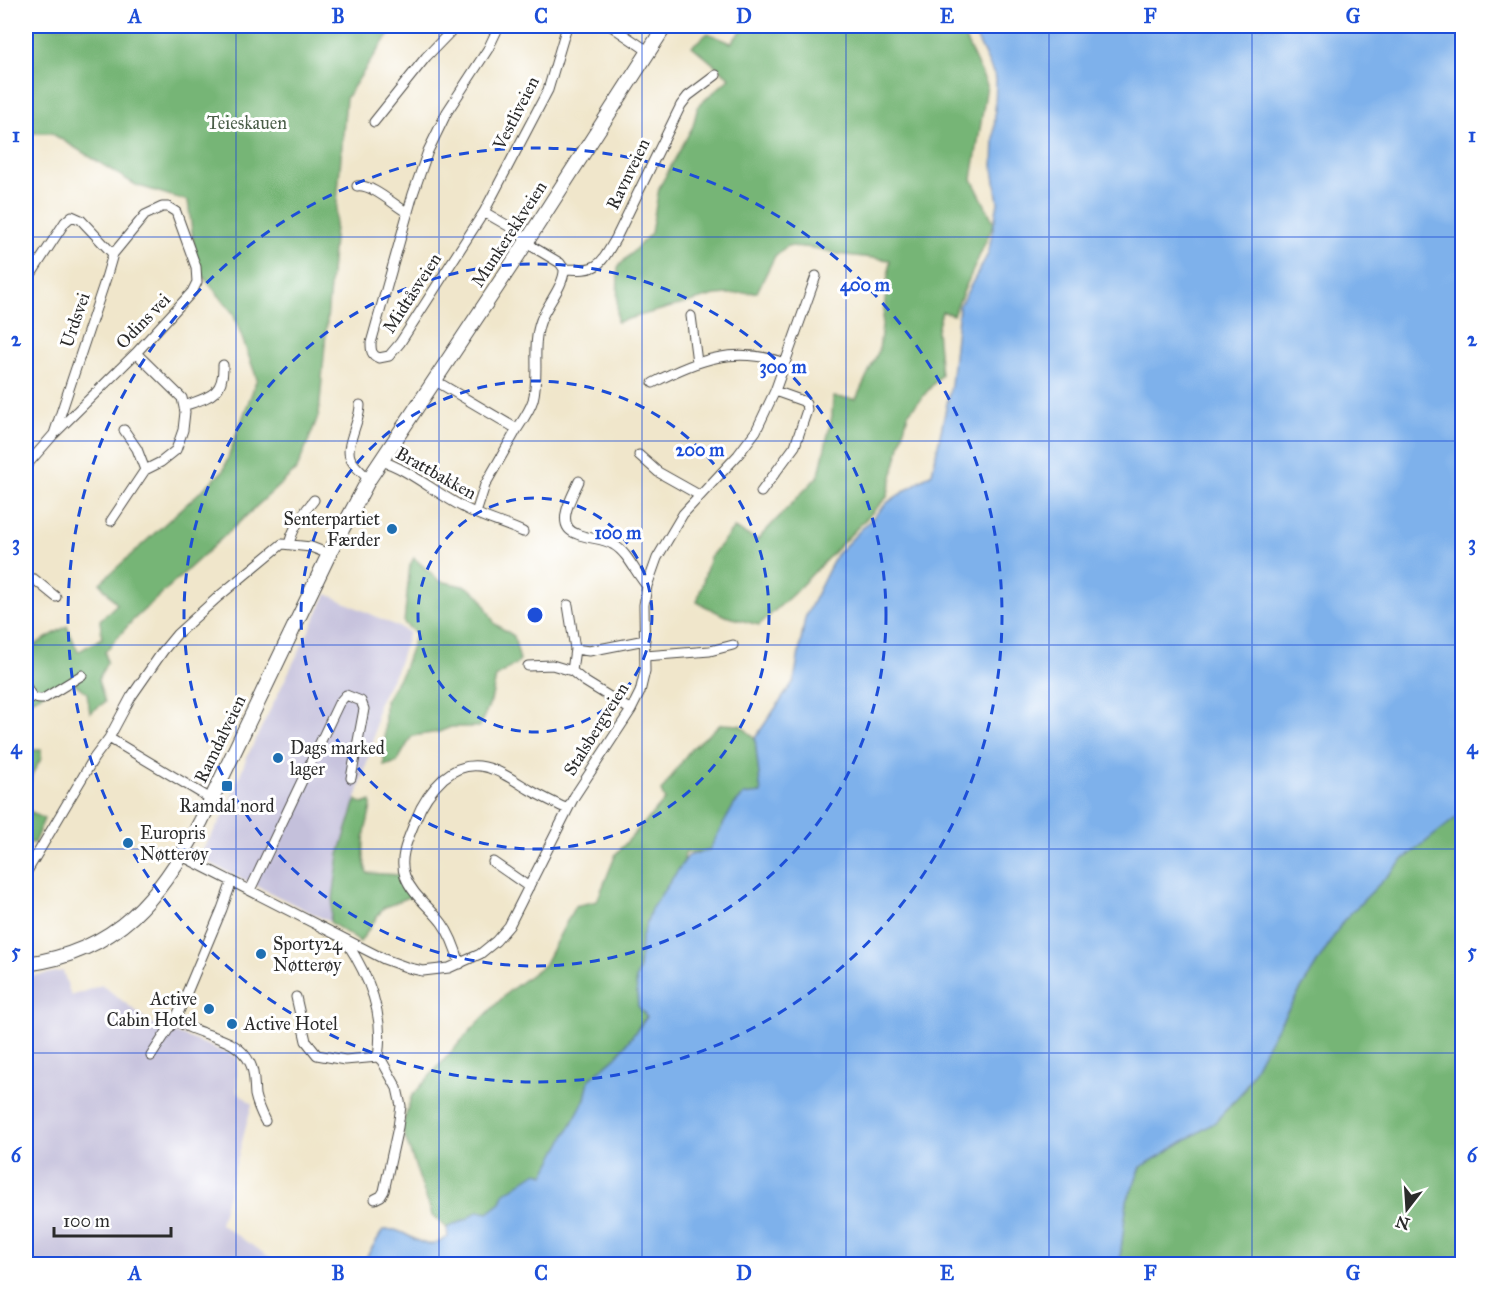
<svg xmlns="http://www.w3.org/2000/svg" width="1488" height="1290" font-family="'IM FELL Great Primer',serif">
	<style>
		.industrial { fill: #c4c0db }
		.forest { fill: #76b576; stroke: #507050; stroke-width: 1.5 }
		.water { fill: #7eb1eb; stroke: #546e8b; stroke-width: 1.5 }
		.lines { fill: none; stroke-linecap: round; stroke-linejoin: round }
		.minor-casing { stroke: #494743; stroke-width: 11 }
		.secondary-casing { stroke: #494743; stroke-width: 16 }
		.minor { stroke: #fff; stroke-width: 9 }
		.secondary { stroke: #fff; stroke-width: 14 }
		.grid { fill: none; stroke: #1d4ed8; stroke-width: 1.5; stroke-opacity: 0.55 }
		.ring { fill: none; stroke: #1d4ed8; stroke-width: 3; stroke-dasharray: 10 8 }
		.poi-dot { fill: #1f6fb2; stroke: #fff; stroke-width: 2 }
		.labels { text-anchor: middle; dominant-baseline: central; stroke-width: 6; stroke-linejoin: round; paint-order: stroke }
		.street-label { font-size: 18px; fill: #2b2b2b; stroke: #fff }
		.park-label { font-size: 18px; fill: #4a5d48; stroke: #fff }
		.poi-label { font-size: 18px; fill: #2b2b2b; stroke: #fff; text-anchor: start }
		.centre { fill: #1d4ed8; stroke: #fff; stroke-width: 3 }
		.ring-label { font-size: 18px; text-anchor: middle; font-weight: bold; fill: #1d4ed8; stroke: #fff; stroke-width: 6; stroke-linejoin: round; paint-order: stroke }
		.neatline { fill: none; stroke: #1d4ed8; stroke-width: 2 }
		.grid-label { font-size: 20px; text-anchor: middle; font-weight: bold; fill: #1d4ed8 }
	</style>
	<rect width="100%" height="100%" fill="#fff"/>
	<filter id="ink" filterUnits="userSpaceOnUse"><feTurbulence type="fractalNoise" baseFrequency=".0167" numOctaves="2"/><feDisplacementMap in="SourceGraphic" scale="12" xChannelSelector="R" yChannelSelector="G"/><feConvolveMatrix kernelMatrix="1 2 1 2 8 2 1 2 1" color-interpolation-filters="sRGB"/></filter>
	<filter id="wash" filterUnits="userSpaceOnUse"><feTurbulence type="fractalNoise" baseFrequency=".008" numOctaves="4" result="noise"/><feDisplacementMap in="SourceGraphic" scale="24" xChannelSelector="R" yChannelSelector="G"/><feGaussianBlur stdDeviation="1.35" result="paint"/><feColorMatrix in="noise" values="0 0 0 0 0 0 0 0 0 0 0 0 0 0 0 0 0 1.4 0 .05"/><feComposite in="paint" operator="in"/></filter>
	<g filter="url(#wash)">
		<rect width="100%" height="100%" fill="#f0e6cb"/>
		<!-- industrial -->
		<path class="industrial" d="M327,594l82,38 -12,37 -19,35 -5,39 -34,112 -9,67 -132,-65 28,-46 20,-52z
			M63,971l8,25 31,-11 49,38 86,34v34l15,13 -32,120 60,40h-254v-287z"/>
		<!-- forest -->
		<path class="forest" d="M26,26h373l-13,12 -40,60 -27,316 -22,55 -165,152 -27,31 2,10 -9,18 7,22 -15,11 -3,-20 -17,-13 -41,21 -3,-9v-42l41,-24 11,26 24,-14 -2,-18 17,-16 -17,-21 123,-112 34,-92 -24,-66 -36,-44 -9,-68 -52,-16 -85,-52h-25z
			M745,26h214l28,59 -15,94 22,44 -41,92 -11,-4 -5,19 4,45 -33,39 -21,83 -95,98 -33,30 -34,-9 -28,-14 13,-45 24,-29 23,12 62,-65 13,-59 1,-19 23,2 23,-49 11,-90 -53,-6c-15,-6 -34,-7 -50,-8l-12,10 -18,36 -42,3 -98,27 1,-55 33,-34 8,-45 34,-62 5,-20 32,-28 -38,-32 16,-13 23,10z
			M414,558l26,23 27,6 13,9 15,28 19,12 6,25 -24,16 -5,24 -12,26h-28l-12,5 -27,4 -15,26 -13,4 1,-65 18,-30 13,-37 -12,-11 6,-58z
			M721,724l19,1 15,13 6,55 -17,2 -10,10 -25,46 -24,2 -2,13 -8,9 -9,14 -25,51 -2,30 -3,9 2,26 9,11 -30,40 -28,24 -4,19 -41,77 -56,38 -10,-3 -11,8 -20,9 -15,-13 -30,-87 9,-31 59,-66 38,-39 36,-27 31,-59 22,-5 19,-47 49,-54 -4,-9 30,-42z
			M29,750h12v9l-9,15 -6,29v-50z
			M356,800l7,4 8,-3c1,8 -2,12 -3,19 -5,17 -6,36 -1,53l33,2 12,21 -29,12 -23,34 -30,-20 9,-67z
			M26,809l18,10 -10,24 -8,-1z
			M1462,813v451h-348l6,-7 7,-56 14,-34 73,-44 29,-31 26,-51 74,-120 61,-62z"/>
		<!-- water -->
		<path class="water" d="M971,26h491v787l-58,46 -61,62 -74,120 -26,50 -29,32 -73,44 -14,34 -7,56 -6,7h-752l21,-34c5,0 11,-1 15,1 21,8 27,22 50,6l-1,-9 20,-9 11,-8 10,2 13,-10 3,-9 33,-22 7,3 41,-76 4,-19 28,-24 30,-39 -9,-11 -2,-27 3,-9 2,-30 10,-31 37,-53 21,-6 25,-45 10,-10 17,-2 -6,-55 39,-57 11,-63 31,-63 52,-53 44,-29 19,-88 8,-78 29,-53 10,-51 -5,-35 3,-89z"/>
	</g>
	<g filter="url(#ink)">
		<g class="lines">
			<defs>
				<path id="minor" d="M499,26l-11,23 -41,63 -19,39 -15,43 -42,149c0,7 0,12 8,15l10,-2 11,-13 84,-131 33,19 16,16 27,16 4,6c35,2 35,-2 52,-31l65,-133 7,-9 28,-21
					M611,26l37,25
					M374,122l52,-65 30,-31
					M357,186c15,-2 37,19 51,27
					M484,212l64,-122 19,-64
					M26,282l39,-60 7,-6 9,4 32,34
					M691,316l6,46
					M434,380l83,49c6,-9 13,-19 16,-29 7,-26 -2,-54 8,-80 5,-14 24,-36 23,-51
					M653,383c45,-24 82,-37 132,-20
					M360,405c0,7 -2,13 -4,19 -10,31 -12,33 13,55
					M184,406c25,-9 40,-11 39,-41
					M124,430l13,19 8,21
					M639,455l19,17 41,23
					M381,461c26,7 56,33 82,46 19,11 41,16 60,25
					M26,466l28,-32 82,-81 56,-61 5,-10 -1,-15 -20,-55 -8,-5h-6l-17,8 -32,39 -7,24 -52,156
					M579,481c-6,14 -26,45 -2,53 12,5 26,4 37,11 14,8 22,29 33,41
					M761,492l34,-46 12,-36 -1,-6 -3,-3 -28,-10
					M476,513l9,-28 32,-56
					M111,521l34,-51 16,-8 15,-12 7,-20 2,-18 -3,-14 -46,-45
					M289,544c4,-17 14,-31 25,-44
					M26,578l8,1 22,18
					M568,605l7,44 -3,22
					M575,649l14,2 56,-11
					M645,656l65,-5 23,-6
					M528,666l24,-1 20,6 12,10 47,29
					M26,686c4,8 6,14 17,13l39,-24
					M109,738l102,61
					M182,856l202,103 25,9 14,3 26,-3 31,-14 16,-13 13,-15 65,-129 57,-87 9,-18 5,-21 -1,-66 3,-19 10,-28 26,-44 55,-59 18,-24 19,-40 41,-115
					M493,862l36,25
					M26,873l68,-115 15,-20 22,-41 32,-46 14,-17 41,-37 64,-53 29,3 18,7
					M250,890l89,-187 7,-8 15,6 3,8 -13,69
					M460,964c-4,-14 -9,-29 -18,-41 -12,-16 -30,-28 -37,-47 -7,-19 4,-39 11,-57 6,-16 15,-29 28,-41 31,-26 58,-5 86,12 12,7 25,13 37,19
					M296,997l10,44 11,14 28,5 33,-3c7,-43 -9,-80 -32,-116
					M175,1019c23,19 60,14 75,44 5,9 4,22 5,32 2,9 6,18 10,26
					M151,1056l26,-40 45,-107 10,-28
					M375,1199l6,-3 3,-5 14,-64 3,-21 -4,-18 -15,-27 -4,-4"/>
				<path id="secondary" d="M26,964c91,-12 135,-67 175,-143l128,-267 40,-75 149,-224 147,-229"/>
			</defs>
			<!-- minor casing -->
			<use href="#minor" class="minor-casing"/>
			<!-- secondary casing -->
			<use href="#secondary" class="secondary-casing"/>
			<!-- minor -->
			<use href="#minor" class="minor"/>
			<!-- secondary -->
			<use href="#secondary" class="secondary"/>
		</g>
	</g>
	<!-- grid -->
	<path class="grid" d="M236,26v1238M439,26v1238M642,26v1238M846,26v1238M1049,26v1238M1252,26v1238M26,237h1436M26,441h1436M26,645h1436M26,849h1436M26,1053h1436"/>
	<!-- distance rings -->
	<g class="ring">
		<circle cx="535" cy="615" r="117"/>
		<circle cx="535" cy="615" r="234"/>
		<circle cx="535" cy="615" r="351"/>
		<circle cx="535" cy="615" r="467"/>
	</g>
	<!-- markers -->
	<g class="poi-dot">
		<circle cx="392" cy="529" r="6"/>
		<circle cx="278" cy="758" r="6"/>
		<rect x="221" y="780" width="12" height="12" rx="3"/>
		<circle cx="128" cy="843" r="6"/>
		<circle cx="261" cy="954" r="6"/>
		<circle cx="209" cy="1009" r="6"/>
		<circle cx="232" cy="1024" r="6"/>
	</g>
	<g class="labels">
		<!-- street labels -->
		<g class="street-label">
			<text transform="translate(516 113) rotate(-63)">Vestliveien</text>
			<text transform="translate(628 174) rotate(-64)">Ravnveien</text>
			<text transform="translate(509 234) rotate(-57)">Munkerekkveien</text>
			<text transform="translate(412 293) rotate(-57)">Midtåsveien</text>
			<text transform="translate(75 320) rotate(-71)">Urdsvei</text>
			<text transform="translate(143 321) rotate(-46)">Odins vei</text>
			<text transform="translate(436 473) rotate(29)">Brattbakken</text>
			<text transform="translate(596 729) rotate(-58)">Stalsbergveien</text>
			<text transform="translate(220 739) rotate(-64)">Ramdalveien</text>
		</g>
		<!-- park labels -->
		<g class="park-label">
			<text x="247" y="123">Teieskauen</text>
		</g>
		<!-- poi labels -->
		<g class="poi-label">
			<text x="380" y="519" text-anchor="end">Senterpartiet<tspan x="380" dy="21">Færder</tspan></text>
			<text x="290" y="748">Dags marked<tspan x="290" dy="21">lager</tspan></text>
			<text x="227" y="806" text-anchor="middle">Ramdal nord</text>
			<text x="140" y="833">Europris<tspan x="140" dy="21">Nøtterøy</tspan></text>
			<text x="273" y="944">Sporty24<tspan x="273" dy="21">Nøtterøy</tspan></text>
			<text x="197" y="999" text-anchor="end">Active<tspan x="197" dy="21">Cabin Hotel</tspan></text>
			<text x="244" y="1024">Active Hotel</text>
		</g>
	</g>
	<circle cx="535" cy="615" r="9" class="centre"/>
	<g class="ring-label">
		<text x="865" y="291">400 m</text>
		<text x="783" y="373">300 m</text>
		<text x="700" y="456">200 m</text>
		<text x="618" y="539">100 m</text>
	</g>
	<!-- margin -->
	<rect width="1488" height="1290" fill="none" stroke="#fff" stroke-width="66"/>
	<!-- north arrow -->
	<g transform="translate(1407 1209) rotate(197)" stroke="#ffffff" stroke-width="4.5" paint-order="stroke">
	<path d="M0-4.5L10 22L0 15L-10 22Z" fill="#2b2b2b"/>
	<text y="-9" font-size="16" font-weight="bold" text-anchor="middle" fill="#2b2b2b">N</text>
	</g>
	<!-- scale -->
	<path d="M54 1227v9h117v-9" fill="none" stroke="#2b2b2b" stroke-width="3"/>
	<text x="63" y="1227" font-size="18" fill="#2b2b2b" stroke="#ffffff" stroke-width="4.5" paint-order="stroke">100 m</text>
	<rect x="33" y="33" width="1422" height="1224" class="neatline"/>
	<g class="grid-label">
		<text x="135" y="23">A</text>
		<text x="338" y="23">B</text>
		<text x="541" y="23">C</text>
		<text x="744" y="23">D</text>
		<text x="947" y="23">E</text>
		<text x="1150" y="23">F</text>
		<text x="1353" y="23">G</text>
		<text x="16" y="142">1</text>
		<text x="1472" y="142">1</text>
		<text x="16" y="346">2</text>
		<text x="1472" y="346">2</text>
		<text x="16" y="550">3</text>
		<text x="1472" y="550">3</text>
		<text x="16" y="754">4</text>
		<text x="1472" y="754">4</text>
		<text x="16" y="958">5</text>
		<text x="1472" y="958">5</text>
		<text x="16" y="1162">6</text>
		<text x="1472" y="1162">6</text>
		<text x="135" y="1280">A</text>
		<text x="338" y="1280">B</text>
		<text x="541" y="1280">C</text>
		<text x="744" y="1280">D</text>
		<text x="947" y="1280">E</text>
		<text x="1150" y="1280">F</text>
		<text x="1353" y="1280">G</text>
	</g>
</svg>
